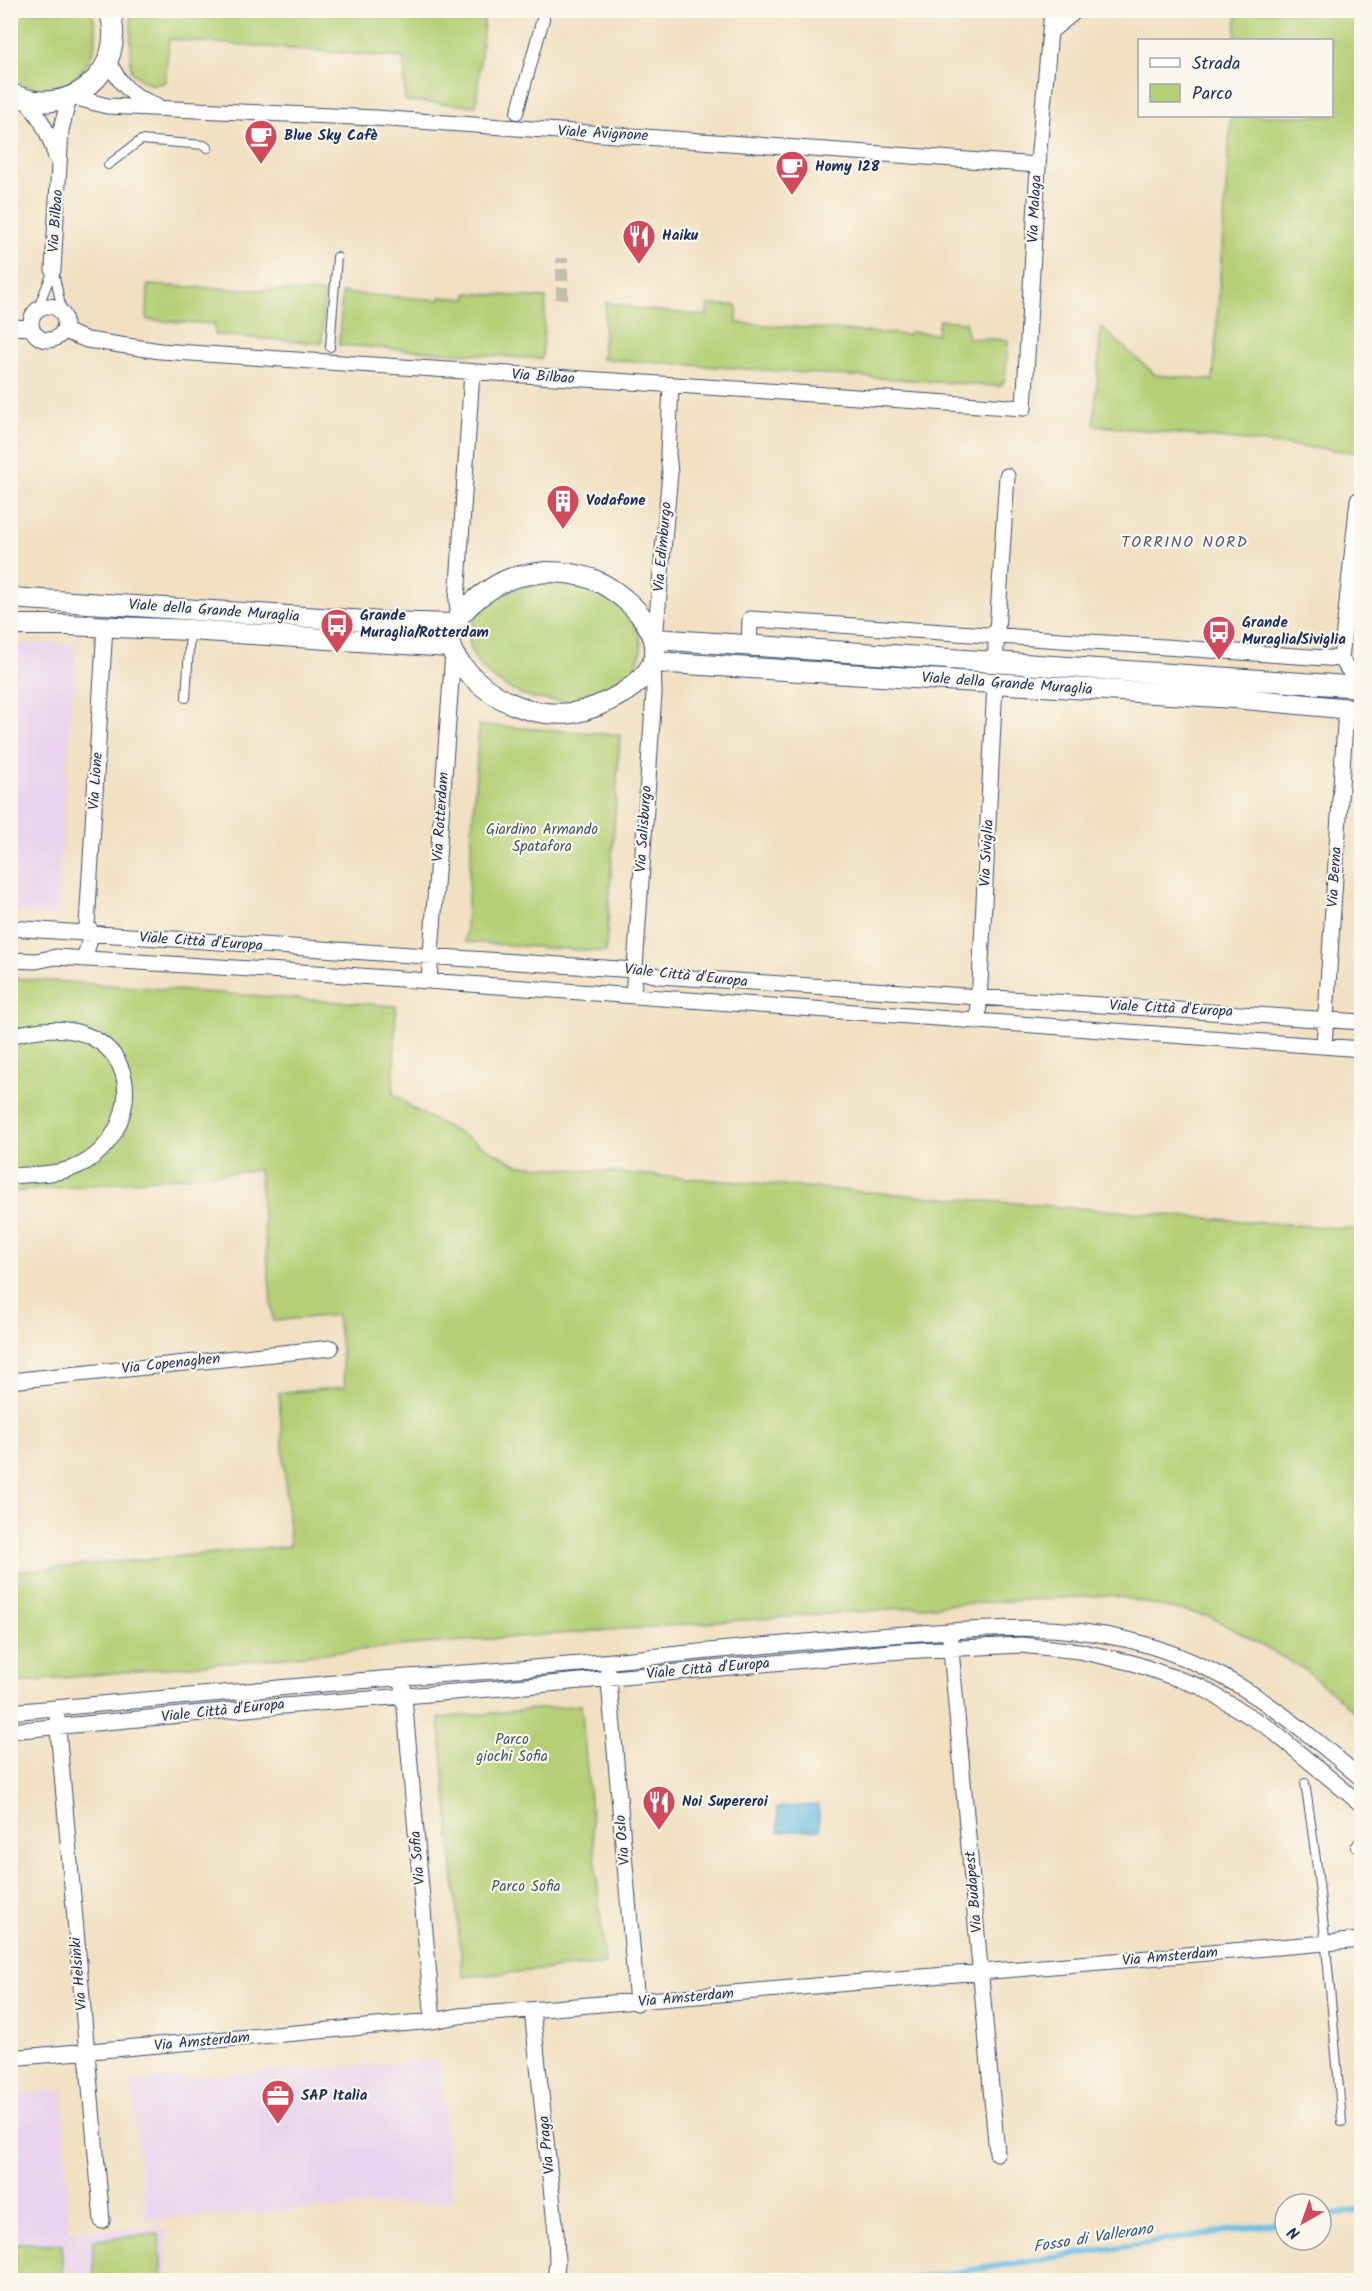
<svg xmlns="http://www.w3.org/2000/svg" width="1372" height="2291" font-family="Kalam,sans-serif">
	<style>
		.built { fill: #e9d2ed }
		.green { fill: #b4cf75; stroke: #687f6a; stroke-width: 1.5 }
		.water { fill: #64bbe1; stroke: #4075a0; stroke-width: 1.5 }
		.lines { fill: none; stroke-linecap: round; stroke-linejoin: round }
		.stream { stroke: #64bbe1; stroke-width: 6 }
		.pedestrian-tunnel { stroke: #c6bdad; stroke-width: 12; stroke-dasharray: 12 6; stroke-linecap: butt }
		.service-casing { stroke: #3b4a6d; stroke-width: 10 }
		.pedestrian-casing { stroke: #3b4a6d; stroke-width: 14 }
		.minor-casing { stroke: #3b4a6d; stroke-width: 17 }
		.tertiary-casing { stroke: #3b4a6d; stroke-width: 22 }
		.service { stroke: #fff; stroke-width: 8 }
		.pedestrian { stroke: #fff; stroke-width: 12 }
		.minor { stroke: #fff; stroke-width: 15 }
		.tertiary { stroke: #fff; stroke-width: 20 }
		.labels { text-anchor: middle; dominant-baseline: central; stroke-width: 4.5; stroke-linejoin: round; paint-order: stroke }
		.street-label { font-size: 15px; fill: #1b2f5e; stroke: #fbf7ec }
		.poi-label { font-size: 15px; font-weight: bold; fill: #1b2f5e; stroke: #fbf7ec; text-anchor: start }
		.park-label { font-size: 15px; fill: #415764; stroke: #fbf7ec }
		.neighbourhood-label { font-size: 16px; letter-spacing: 1.5px; fill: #4f5886; stroke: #fbf7ec }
		.water-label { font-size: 16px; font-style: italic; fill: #315985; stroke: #fbf7ec }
	</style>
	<rect width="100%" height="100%" fill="#fbf7ec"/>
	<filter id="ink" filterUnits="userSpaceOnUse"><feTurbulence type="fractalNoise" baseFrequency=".0167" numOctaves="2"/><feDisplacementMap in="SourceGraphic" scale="12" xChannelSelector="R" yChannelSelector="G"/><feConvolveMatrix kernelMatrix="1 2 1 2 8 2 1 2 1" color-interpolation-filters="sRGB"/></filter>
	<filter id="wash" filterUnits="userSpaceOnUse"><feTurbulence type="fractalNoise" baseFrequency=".008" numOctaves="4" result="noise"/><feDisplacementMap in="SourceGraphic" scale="24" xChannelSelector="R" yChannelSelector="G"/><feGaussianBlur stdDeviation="1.35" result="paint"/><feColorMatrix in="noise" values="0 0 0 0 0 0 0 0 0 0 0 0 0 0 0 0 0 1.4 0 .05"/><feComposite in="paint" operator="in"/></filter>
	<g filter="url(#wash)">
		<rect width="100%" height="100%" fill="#f1e0c1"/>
		<!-- built -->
		<path class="built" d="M32,643l44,1 -1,47h-3l-15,225 -46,-4v-266z
			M439,2060l14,141 -308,19 -14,-139z
			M63,2090l6,141 97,-4 1,53h-156v-185z"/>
		<!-- green -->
		<path class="green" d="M10,11h81c22,50 -35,102 -80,66z
			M131,11h354l-9,95 -71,-5 -1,-43 -235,-19 -4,43c-15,6 -23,0 -34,-11z
			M1237,11h124v442l-267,-28 7,-98 55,48 57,5 18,-264h101v-76h-97z
			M148,285l176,8 -2,50 -107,-8v-11l-68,-4z
			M342,293l98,7v-3l27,2v-6l79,5 -4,61 -203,-14z
			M606,302l34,7 67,7 1,-11h29v18l171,12 1,-3 28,2 2,-14 27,2 1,16 41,2 -3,39 -4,7h-4l-395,-27z
			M560,583c12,2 24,3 36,9 47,22 67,68 12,97 -16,9 -34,13 -52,12 -23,-1 -46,-9 -64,-24 -48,-39 -11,-79 36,-92 10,-3 22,-2 32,-2z
			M479,725l141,10 -14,217 -141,-10z
			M10,978l386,28 -3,87 22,17 103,55 843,65v487l-57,-48 -93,-52 -101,-22 -151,9 -548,41 -400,38v-111l279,-26 -11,-153 66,-6 -8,-72 -64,6 -14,-151 -248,22z
			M581,1705l24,259 -142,13 -24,-259z
			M159,2234l3,46h-68l-1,-40z
			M15,2243l47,1v36h-47z"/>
		<!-- water -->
		<path class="water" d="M818,1805l2,24 -41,3 -2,-24z"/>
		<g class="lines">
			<!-- stream -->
			<path class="stream" d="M1321,2216l41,-6
				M906,2280l379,-58"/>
		</g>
	</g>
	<g filter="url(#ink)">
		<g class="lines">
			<!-- pedestrian-tunnel -->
			<path class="pedestrian-tunnel" d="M562,299v-41"/>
			<defs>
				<path id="service" d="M108,165l33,-25 63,5 4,3
					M54,272l8,39
					M37,310l16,-40
					M330,347l7,-90
					M186,698l4,-66
					M1305,1783c18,113 27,226 37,339
					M1355,1847l7,-9"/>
				<path id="pedestrian" d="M517,113l26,-94"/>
				<path id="minor" d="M1051,31l26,-21
					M108,60c11,24 23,36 48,45
					M73,97l34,9 269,12 662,47
					M25,99c16,18 24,35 31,58
					M53,270l8,-140 8,-32
					M31 323a17 17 0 1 1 34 0a17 17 0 1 1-34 0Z
					M10,327l22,1
					M64,331l23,9 73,11 864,57 15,-258 13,-140
					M459,618l-2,-18 15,-228
					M655,639l15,-166 -2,-19 3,-69
					M749,647l1,-28 591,40 20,28
					M1341,659l17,-159
					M995,662l12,-186
					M10,928l624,42 25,6 703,46
					M84,959l8,-26 -5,-8 18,-299
					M10,960l26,1 20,-4 276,17 1030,75
					M429,981l24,-328
					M633,996l21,-303 -1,-31
					M978,1022l17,-338
					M10,1036c27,-7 55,-11 81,1 57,28 37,107 -13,129 -20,9 -46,8 -68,10
					M1324,1046l22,-337
					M10,1381l321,-33
					M950,1639l47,514
					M608,1670l29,333
					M403,1686l30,335
					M10,1712c112,-9 224,-21 336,-30 89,-8 178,-12 266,-21 103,-11 205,-21 308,-28 72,-5 138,-10 209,7 96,24 159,76 233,139
					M57,1718l45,503
					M10,1731l224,-21 304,-25 363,-34 120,-6 58,6 54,12 68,24 68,41 93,77
					M532,2010l24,223 1,30 -2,17
					M10,2058l423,-37 25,-5 904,-76"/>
				<path id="tertiary" d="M10,93c57,29 120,-21 99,-83
					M547,572c16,0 31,2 45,7 28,11 76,51 60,85 -6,12 -18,22 -29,29 -15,9 -33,17 -51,20 -41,5 -82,-14 -109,-46 -5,-6 -12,-14 -13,-23 -4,-27 39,-58 62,-66 11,-3 23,-5 35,-6z
					M10,598l372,24 72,2
					M10,625h56l124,5 260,17
					M655,639l707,48
					M653,662l581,36 128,12"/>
			</defs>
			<!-- service casing -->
			<use href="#service" class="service-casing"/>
			<!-- pedestrian casing -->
			<use href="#pedestrian" class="pedestrian-casing"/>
			<!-- minor casing -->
			<use href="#minor" class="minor-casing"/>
			<!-- tertiary casing -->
			<use href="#tertiary" class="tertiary-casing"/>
			<!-- service -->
			<use href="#service" class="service"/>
			<!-- pedestrian -->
			<use href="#pedestrian" class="pedestrian"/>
			<!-- minor -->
			<use href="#minor" class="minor"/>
			<!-- tertiary -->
			<use href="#tertiary" class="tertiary"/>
		</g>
	</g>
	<!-- icons -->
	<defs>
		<symbol id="cafe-pin" viewBox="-11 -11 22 30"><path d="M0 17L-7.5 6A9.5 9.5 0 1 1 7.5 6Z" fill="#d1495b" stroke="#fbf7ec"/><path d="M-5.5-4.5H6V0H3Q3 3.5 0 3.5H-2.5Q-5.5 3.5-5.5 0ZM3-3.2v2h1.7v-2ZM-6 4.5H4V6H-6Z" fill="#fff"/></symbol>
		<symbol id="restaurant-pin" viewBox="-11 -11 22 30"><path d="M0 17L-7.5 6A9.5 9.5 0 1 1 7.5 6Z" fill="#d1495b" stroke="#fbf7ec"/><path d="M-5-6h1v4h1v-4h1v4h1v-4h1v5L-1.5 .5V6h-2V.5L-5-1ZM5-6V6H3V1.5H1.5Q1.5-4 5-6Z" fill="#fff"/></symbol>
		<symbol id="building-pin" viewBox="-11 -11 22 30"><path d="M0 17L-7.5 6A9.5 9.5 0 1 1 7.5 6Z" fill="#d1495b" stroke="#fbf7ec"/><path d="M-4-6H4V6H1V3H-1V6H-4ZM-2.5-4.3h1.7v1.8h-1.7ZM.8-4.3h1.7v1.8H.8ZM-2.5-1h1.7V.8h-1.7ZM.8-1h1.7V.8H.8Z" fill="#fff"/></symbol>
		<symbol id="bus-pin" viewBox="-11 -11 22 30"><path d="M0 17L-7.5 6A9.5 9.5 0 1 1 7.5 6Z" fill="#d1495b" stroke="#fbf7ec"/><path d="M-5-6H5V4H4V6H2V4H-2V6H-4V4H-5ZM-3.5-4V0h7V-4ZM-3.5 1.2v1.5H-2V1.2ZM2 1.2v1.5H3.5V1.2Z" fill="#fff"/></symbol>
		<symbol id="office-pin" viewBox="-11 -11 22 30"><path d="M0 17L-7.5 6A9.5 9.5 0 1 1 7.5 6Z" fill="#d1495b" stroke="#fbf7ec"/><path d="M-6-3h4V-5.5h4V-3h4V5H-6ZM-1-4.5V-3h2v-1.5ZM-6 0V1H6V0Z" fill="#fff"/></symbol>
	</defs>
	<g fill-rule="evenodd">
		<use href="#cafe-pin" x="242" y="117" width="38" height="52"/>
		<use href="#cafe-pin" x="773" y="148" width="38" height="52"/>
		<use href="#restaurant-pin" x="620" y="217" width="38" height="52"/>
		<use href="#building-pin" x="544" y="482" width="38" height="52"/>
		<use href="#bus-pin" x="318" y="606" width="38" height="52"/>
		<use href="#bus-pin" x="1200" y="613" width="38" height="52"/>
		<use href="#restaurant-pin" x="640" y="1783" width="38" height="52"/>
		<use href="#office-pin" x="259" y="2077" width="38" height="52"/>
	</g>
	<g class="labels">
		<!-- street labels -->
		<g class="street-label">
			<text transform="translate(603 134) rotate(3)">Viale Avignone</text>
			<text transform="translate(1035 209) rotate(-87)">Via Malaga</text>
			<text transform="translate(56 221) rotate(-86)">Via Bilbao</text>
			<text transform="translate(543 377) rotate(4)">Via Bilbao</text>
			<text transform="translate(663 547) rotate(-85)">Via Edimburgo</text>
			<text transform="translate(214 611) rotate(4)">Viale della Grande Muraglia</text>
			<text transform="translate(1007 684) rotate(4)">Viale della Grande Muraglia</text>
			<text transform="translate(96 781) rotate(-86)">Via Lione</text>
			<text transform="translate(441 817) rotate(-86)">Via Rotterdam</text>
			<text transform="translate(644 829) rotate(-86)">Via Salisburgo</text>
			<text transform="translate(987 853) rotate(-87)">Via Siviglia</text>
			<text transform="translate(1335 877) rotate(-86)">Via Berna</text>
			<text transform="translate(201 942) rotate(4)">Viale Città d'Europa</text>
			<text transform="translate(686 976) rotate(6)">Viale Città d'Europa</text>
			<text transform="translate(1171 1009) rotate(3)">Viale Città d'Europa</text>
			<text transform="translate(171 1364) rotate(-6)">Via Copenaghen</text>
			<text transform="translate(708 1669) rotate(-5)">Viale Città d'Europa</text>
			<text transform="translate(223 1711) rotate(-6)">Viale Città d'Europa</text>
			<text transform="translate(623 1840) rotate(-95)">Via Oslo</text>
			<text transform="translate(418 1858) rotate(-95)">Via Sofia</text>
			<text transform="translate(974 1892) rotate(-95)">Via Budapest</text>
			<text transform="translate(1170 1957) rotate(-5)">Via Amsterdam</text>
			<text transform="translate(79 1974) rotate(-95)">Via Helsinki</text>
			<text transform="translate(686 1998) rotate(-5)">Via Amsterdam</text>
			<text transform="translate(202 2042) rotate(-5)">Via Amsterdam</text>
			<text transform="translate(547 2145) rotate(-96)">Via Praga</text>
		</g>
		<!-- poi labels -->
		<g class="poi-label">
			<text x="284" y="136">Blue Sky Cafè</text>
			<text x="815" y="167">Homy 128</text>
			<text x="662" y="236">Haiku</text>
			<text x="586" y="501">Vodafone</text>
			<text x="360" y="616">Grande<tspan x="360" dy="17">Muraglia/Rotterdam</tspan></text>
			<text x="1242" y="623">Grande<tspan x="1242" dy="17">Muraglia/Siviglia</tspan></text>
			<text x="682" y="1802">Noi Supereroi</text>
			<text x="301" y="2096">SAP Italia</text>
		</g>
		<!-- park labels -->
		<g class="park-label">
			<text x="542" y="830">Giardino Armando<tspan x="542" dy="17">Spatafora</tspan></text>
			<text x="512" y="1740">Parco<tspan x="512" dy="17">giochi Sofia</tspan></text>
			<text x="526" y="1887">Parco Sofia</text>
		</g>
		<!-- neighbourhood labels -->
		<g class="neighbourhood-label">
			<text x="1185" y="542">TORRINO NORD</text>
		</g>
		<!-- water labels -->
		<g class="water-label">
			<text transform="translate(1093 2238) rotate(-9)">Fosso di Vallerano</text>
		</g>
	</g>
	<!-- margin -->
	<rect width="1372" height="2291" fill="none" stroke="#fbf7ec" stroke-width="36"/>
	<!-- legend -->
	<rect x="1138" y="39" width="195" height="78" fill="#fbf7ec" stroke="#a1a7b3" stroke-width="1.5"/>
	<rect x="1150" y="58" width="30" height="9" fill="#ffffff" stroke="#a1a7b3" stroke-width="1.5"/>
	<text x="1192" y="69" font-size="18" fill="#1b2f5e">Strada</text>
	<rect x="1150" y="84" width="30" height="18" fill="#b4cf75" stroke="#a1a7b3" stroke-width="1.5"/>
	<text x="1192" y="99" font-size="18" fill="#1b2f5e">Parco</text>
	<!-- north arrow -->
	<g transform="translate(1303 2222) rotate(220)"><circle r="28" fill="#fbf7ec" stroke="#a1a7b3" stroke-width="1.5"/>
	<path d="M0-4.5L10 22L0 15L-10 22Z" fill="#d1495b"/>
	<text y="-9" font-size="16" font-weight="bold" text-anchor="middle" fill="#1b2f5e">N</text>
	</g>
</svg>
